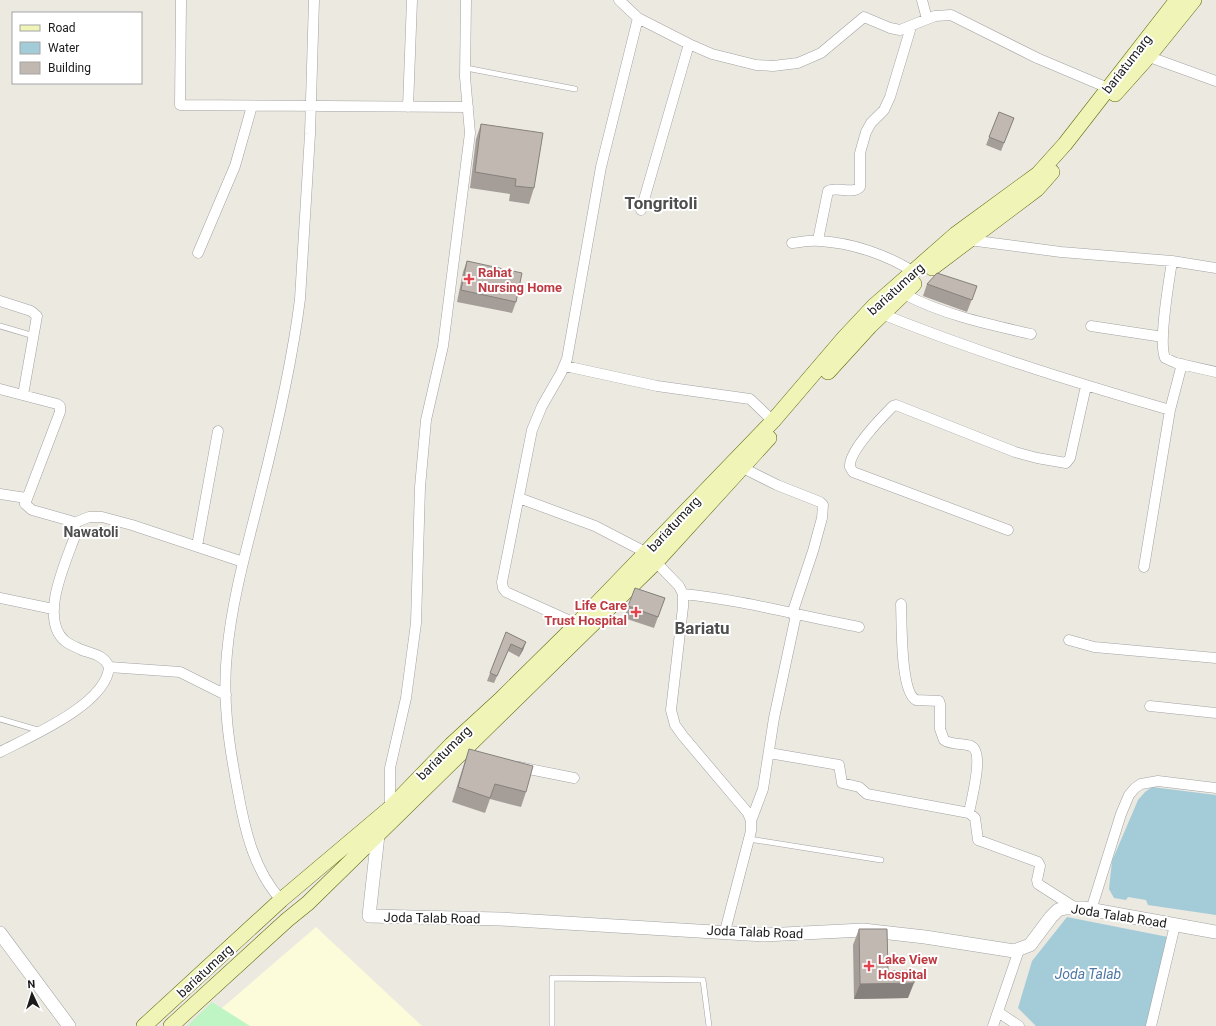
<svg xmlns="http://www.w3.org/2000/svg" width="1216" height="1026" font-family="Roboto,sans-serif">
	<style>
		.education { fill: #fcfcda }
		.park { fill: #bff5c5 }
		.water { fill: #a4cbd8 }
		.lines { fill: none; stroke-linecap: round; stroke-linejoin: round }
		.service-casing { stroke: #a2a2a2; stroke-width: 6 }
		.minor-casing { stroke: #a2a2a2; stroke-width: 11 }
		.tertiary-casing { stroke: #a2a2a2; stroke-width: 14 }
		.secondary-casing { stroke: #5d690b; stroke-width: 16 }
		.service { stroke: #fff; stroke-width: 5 }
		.minor { stroke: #fff; stroke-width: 10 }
		.tertiary { stroke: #fff; stroke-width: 13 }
		.secondary { stroke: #f0f5b7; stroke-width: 15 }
		.wall { fill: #a59e98 }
		.shaded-wall { fill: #86817c }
		.building { fill: #c0b8b1; stroke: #86817c }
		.health-dot { fill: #e0444e; stroke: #fff; stroke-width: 1.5 }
		.labels { text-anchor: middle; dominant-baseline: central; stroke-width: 4; stroke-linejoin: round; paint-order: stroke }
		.street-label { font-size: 13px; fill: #1b1b1b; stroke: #fff }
		.health-label { font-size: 13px; font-weight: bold; fill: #be3a42; stroke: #fff; text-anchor: start }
		.neighbourhood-label { font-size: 14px; font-weight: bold; fill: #4e4e4e; stroke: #fff }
		.water-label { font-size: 14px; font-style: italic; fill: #4f77a4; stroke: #fff }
		.district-label { font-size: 17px; font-weight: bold; fill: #4e4e4e; stroke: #fff }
	</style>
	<rect width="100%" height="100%" fill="#ece9e1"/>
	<!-- education -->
	<path class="education" d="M316,927l106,99h-221z"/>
	<!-- park -->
	<path class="park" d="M212,1002l38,24h-63z"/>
	<!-- water -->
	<path class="water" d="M1152,787l64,8v120l-68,-10 -2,-5 -18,-3 -2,3 -12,-2 -5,-9 3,-28 26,-61 7,-8z
		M1067,917l101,20 -20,89h-112l-18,-18 14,-47z"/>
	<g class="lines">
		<defs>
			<path id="service" d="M466,68l109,21
				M0,326l34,10
				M0,719l41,12
				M749,839l132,21
				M552,1026v-48l151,2 6,46"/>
			<path id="minor" d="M181,0l-1,105 288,2
				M619,0l19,18 51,26 23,10 44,11 17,1 25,-3 23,-10 43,-36 26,11 10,2 35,-14 16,-1 86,43 71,30
				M922,0l5,19
				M1144,55l72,26
				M408,107l4,-107
				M641,210l48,-166
				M818,240l10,-49c10,-5 25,4 32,-4v-34l6,-21 5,-9 13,-13 6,-13 21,-70
				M969,240l92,12 111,9c-3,21 -14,81 -7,97l11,5 40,9
				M792,243c9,-1 19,-3 28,-2 33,2 67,14 94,31
				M198,253l37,-87 17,-60
				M1172,261l44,7
				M904,294c40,21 83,30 127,40
				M0,301l31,10 6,5 -14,79
				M882,314c94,38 190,68 288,96
				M1091,326l72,11
				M565,366l92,20 93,13 23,22
				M0,389l57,15 3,2v6l-35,92 7,6 39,11 4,4 1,8c-9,27 -38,85 -11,108 5,4 11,6 17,9 11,4 22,5 27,17 -2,37 -80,70 -109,85
				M743,468l34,17 43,17 3,3 -1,13 -9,33 -21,63
				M0,494l26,4
				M519,498l76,28 52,27 32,33 4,8v13l-12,103 4,15 8,11 65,77 3,8v10l-26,100
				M74,523l15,-6h13l30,8 111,37
				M1008,530l-155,-58 -3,-5c-2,-15 32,-50 43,-61l3,-1 119,47 22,6 29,5 4,-5 16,-72
				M197,546l21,-115
				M1144,567l26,-157 12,-46
				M683,594c60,6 117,22 176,33
				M0,598l53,11
				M901,604c1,18 -1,88 15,96l23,1 1,3v25l4,11c7,5 19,3 27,6 14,6 0,54 -2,67
				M577,624l-71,-32 -3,-4 -1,-6 30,-152 10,-24 19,-33 6,-14 34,-192 37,-149
				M1069,640l25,7 122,11
				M109,667l71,5 46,23
				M1150,706l66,7
				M769,753l70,12 3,18 17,4 8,7 102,19 6,5 3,22 60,22 2,4 -3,14 1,4 36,23
				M519,767l55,11
				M390,808v-40l16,-70 10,-75 4,-136 6,-67 17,-74 27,-213 -5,-56 1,-77
				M751,821l12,-32 11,-71 22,-103
				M281,900c-27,-30 -36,-69 -43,-108 -9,-46 -16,-92 -11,-139 5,-55 21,-109 34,-162 16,-63 31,-128 39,-192l10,-165 4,-134
				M1091,910l30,-96 8,-19 6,-7 6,-4 17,-3 58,7
				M998,1012l21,14
				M993,1026l26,-76
				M1151,1026l24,-101"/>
			<path id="tertiary" d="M376,829l2,6 -9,81 131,3 264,16 99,-5 62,7 89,14 16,-6 21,-28 7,-7 7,-2h18l133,24
				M0,933l69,93"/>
			<path id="secondary" d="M1115,94l33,-37 46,-57
				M932,268l105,-79 15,-17
				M828,372l42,-46 44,-42
				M144,1026l137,-126 109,-92 61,-63 49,-45 77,-76 196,-203 71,-83 30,-32 82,-72 82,-60 27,-30 112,-144
				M171,1026l116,-106 21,-17 349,-342 112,-123"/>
		</defs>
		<!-- service casing -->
		<use href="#service" class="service-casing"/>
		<!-- minor casing -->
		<use href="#minor" class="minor-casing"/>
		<!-- tertiary casing -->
		<use href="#tertiary" class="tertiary-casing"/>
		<!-- secondary casing -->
		<use href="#secondary" class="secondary-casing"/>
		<!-- service -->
		<use href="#service" class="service"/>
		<!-- minor -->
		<use href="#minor" class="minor"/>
		<!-- tertiary -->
		<use href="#tertiary" class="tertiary"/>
		<!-- secondary -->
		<use href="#secondary" class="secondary"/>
	</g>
	<!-- wall -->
	<path class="wall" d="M999,112l15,6 -13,33 -15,-6z
		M481,124l53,64 -5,16 -20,-3 1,-7 -40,-6 6,-49z
		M467,261l49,41 -4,11 -55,-11 6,-30z
		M927,284l50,2 -10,26 -44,-16z
		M635,588l30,10 -11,30 -30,-10z
		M506,632l20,10 -3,8 -4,7 -11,-6 -14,32 -7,-2z
		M469,749l57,43 -5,15 -31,-8 -5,14 -33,-11 12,-38z
		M859,929l29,42 20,27 -54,1 -1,-54z"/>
	<!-- shaded-wall -->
	<path class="shaded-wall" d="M526,642l-3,8 -4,7 3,-8z
		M914,983l-6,15 -54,1 6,-15z"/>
	<!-- building -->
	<path class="building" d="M999,112l15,6 -10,25 -15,-6z
		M481,124l62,9 -9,55 -19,-2 1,-7 -41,-7z
		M467,261l55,12 -6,29 -55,-12z
		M937,273l40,13 -5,14 -45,-16z
		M635,588l30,10 -7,19 -30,-11z
		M506,632l20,10 -4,7 -11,-5 -14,32 -7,-3z
		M469,749l64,17 -7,26 -31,-8 -5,14 -32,-11z
		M859,929h28l1,42 26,-1v13l-54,1z"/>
	<!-- markers -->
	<g class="health-dot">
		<path d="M467 273h4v4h4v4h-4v4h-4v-4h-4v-4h4z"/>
		<path d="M634 606h4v4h4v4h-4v4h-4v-4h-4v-4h4z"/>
		<path d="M867 960h4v4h4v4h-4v4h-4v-4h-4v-4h4z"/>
	</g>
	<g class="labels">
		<!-- street labels -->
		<g class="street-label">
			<text transform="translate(1127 64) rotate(-52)">bariatumarg</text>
			<text transform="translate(896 289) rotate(-42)">bariatumarg</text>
			<text transform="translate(674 524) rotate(-47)">bariatumarg</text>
			<text transform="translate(444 753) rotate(-45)">bariatumarg</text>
			<text transform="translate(1119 916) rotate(9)">Joda Talab Road</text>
			<text transform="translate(432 918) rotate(1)">Joda Talab Road</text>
			<text transform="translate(755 932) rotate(2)">Joda Talab Road</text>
			<text transform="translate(205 971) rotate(-43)">bariatumarg</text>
		</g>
		<!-- health labels -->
		<g class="health-label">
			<text x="478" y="272">Rahat<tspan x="478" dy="15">Nursing Home</tspan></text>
			<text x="627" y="605" text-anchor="end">Life Care<tspan x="627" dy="15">Trust Hospital</tspan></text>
			<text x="878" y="959">Lake View<tspan x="878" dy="15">Hospital</tspan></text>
		</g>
		<!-- neighbourhood labels -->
		<g class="neighbourhood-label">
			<text x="91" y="532">Nawatoli</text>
		</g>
		<!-- water labels -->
		<g class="water-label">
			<text x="1088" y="974">Joda Talab</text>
		</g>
		<!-- district labels -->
		<g class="district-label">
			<text x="661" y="203">Tongritoli</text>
			<text x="702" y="628">Bariatu</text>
		</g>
	</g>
	<!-- legend -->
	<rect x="12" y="12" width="130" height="72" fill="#ffffff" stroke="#a4a4a4"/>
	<rect x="20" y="25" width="20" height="6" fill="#f0f5b7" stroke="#a4a4a4"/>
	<text x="48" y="32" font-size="12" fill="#1b1b1b">Road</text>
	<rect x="20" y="42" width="20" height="12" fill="#a4cbd8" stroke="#a4a4a4"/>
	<text x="48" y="52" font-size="12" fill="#1b1b1b">Water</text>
	<rect x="20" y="62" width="20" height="12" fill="#c0b8b1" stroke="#a4a4a4"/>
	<text x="48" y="72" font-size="12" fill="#1b1b1b">Building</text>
	<!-- north arrow -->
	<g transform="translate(32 994) rotate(356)" stroke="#ffffff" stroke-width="3" paint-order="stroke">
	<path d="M0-3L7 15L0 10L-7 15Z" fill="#1b1b1b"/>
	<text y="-6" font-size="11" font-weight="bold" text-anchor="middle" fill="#1b1b1b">N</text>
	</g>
</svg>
